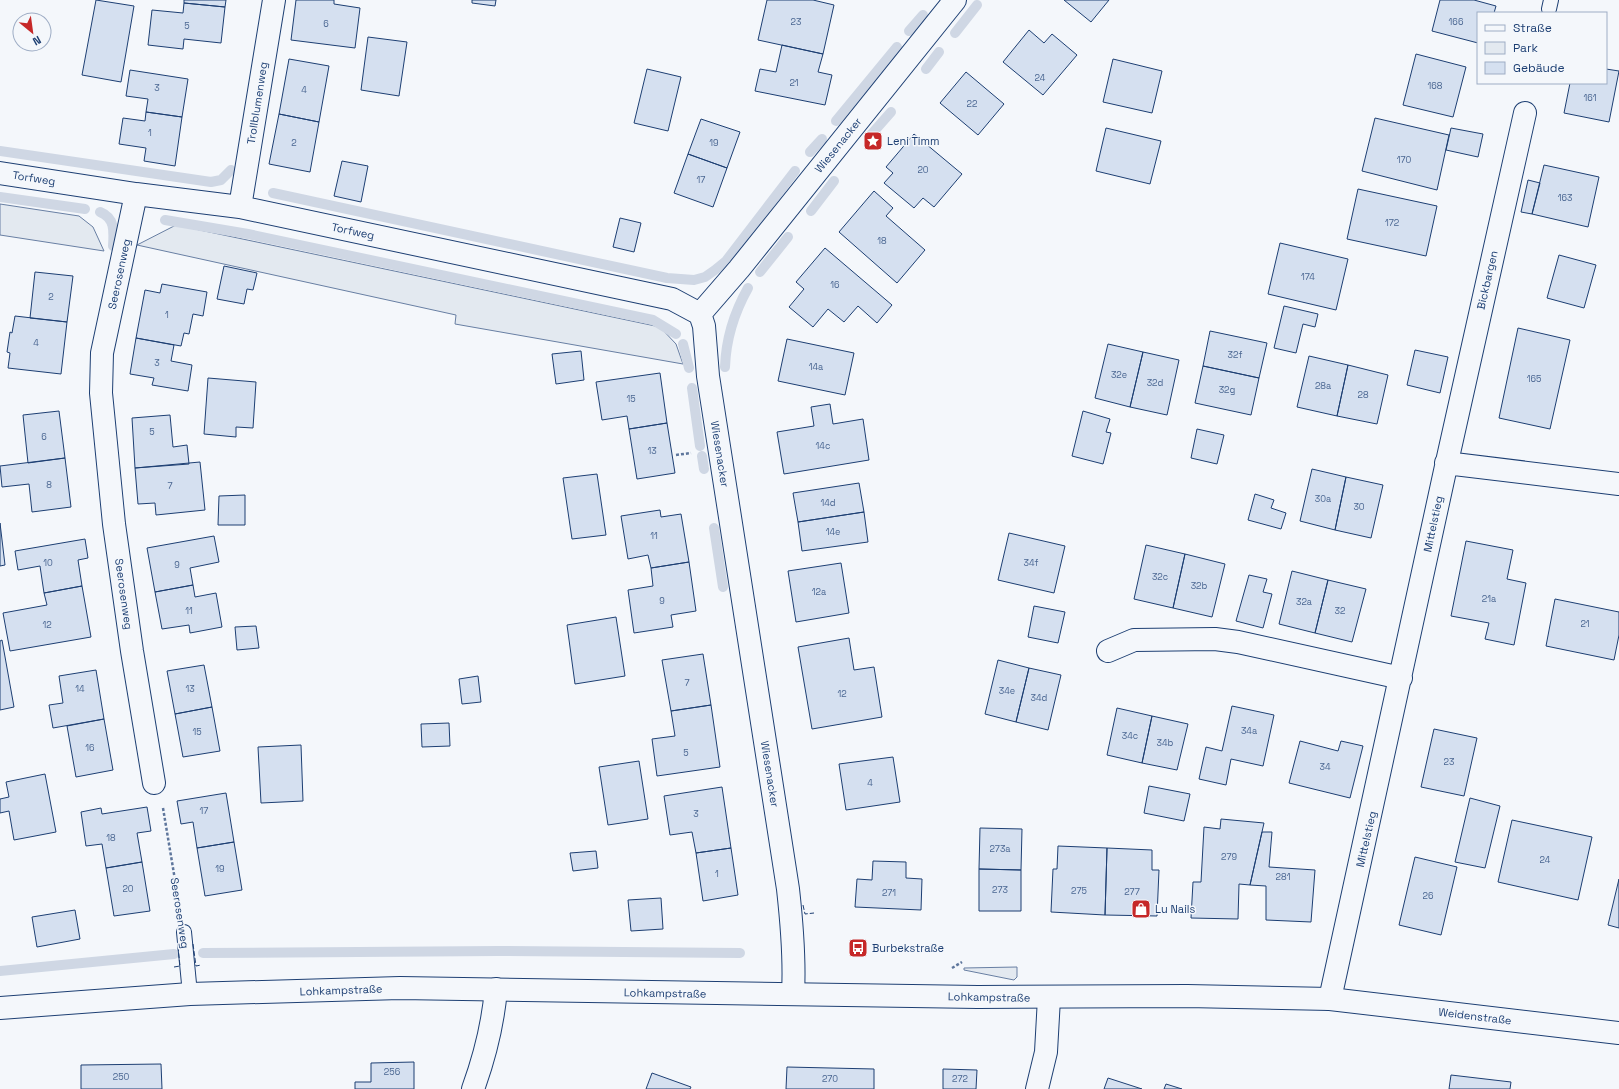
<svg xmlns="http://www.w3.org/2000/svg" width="1619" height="1089" font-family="'Space Grotesk',sans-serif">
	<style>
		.green { fill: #e3e9f0; stroke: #687fa3 }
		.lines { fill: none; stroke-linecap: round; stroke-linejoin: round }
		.stream { stroke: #cfd7e4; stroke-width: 10 }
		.building { fill: #d5e0f0; stroke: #1d3f73 }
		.lane-casing { stroke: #1d3f73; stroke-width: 16 }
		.street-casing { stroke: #1d3f73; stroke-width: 24 }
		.secondary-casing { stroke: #1d3f73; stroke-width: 24 }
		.path { stroke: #5e769c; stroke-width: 2.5; stroke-dasharray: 3 2; stroke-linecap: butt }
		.lane { stroke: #f4f7fb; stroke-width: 14 }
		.street { stroke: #f4f7fb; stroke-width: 22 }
		.secondary { stroke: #f4f7fb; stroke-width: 22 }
		.fence { stroke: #1d3f73; stroke-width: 1; stroke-dasharray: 5 2; stroke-linecap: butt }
		.labels { text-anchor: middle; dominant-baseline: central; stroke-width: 3; stroke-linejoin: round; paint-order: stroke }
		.number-label { font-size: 9px; fill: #4b6792 }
		.street-label { font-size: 11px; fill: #1d3f73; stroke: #f4f7fb }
		.poi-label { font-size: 11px; fill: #1d3f73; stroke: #f4f7fb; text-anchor: start }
	</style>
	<rect width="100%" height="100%" fill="#f4f7fb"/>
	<!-- green -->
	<path class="green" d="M0,204l79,12 14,11 11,24 -104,-16z
		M176,225l484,102 16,17 7,20 -228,-40 1,-9 -319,-70z
		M1017,967v10l-3,3 -50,-10v-2z"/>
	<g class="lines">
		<!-- stream -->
		<path class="stream" d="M909,31l14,-16
			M955,33l22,-28
			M926,69l13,-17
			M836,121l61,-74
			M869,137l22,-25
			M0,151l211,31 10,-2 10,-10
			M810,152l12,-13
			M273,193l394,85 27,2 11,-3 10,-7 11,-9 69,-90
			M0,197l85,12
			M811,211l23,-30
			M100,212c15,6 14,19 13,34
			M165,220l83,14 405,86 23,14
			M760,272l28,-35
			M683,344l6,24
			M725,367c1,-29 9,-54 23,-79
			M692,388l8,58
			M702,456l2,13
			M714,528l9,59
			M203,953l295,-2 242,2
			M0,971l174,-17"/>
	</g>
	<!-- building -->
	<path class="building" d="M96,0l38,6 -13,76 -39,-7z
		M184,0h42l-1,7 -41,-4z
		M296,0h38v4l26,4 -5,40 -64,-8z
		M472,0h24l-1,6 -23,-3z
		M767,0h46l21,5 -11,49 -65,-14z
		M1064,0h45l-18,22z
		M1440,0h34l22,6 -2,7h-16v30l-46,-12z
		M184,3l41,4 -4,36 -37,-4 -1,10 -35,-4 4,-35 31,3z
		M1029,30l15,13 8,-9 25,21 -34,40 -40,-33z
		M368,37l39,5 -8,54 -38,-6z
		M782,45l41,9 -5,18 14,3 -7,30 -70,-14 5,-22 16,3z
		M1416,54l50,13 -13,50 -50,-12z
		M289,59l40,7 -10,56 -40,-8z
		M1113,59l49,12 -10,42 -49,-11z
		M647,69l34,8 -13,54 -34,-8z
		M1606,69l13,2 -10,51 -45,-9 6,-30h36z
		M130,70l58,9 -6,38 -36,-5 2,-13 -22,-3z
		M966,72l38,32 -26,31 -38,-32z
		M146,112l36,5 -7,49 -31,-5 2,-13 -27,-4 4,-26 22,3z
		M279,114l40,8 -9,50 -41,-8z
		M1375,118l74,17 -12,55 -75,-19z
		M701,119l39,13 -13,36 -39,-14z
		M1106,128l55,13 -11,43 -54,-13z
		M1451,128l32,6 -5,23 -32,-7z
		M914,134l48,40 -28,33 -11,-9 -9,10 -30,-25 9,-10 -7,-6z
		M688,154l39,14 -14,39 -39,-14z
		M342,161l26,5 -7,36 -27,-6z
		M1544,165l55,12 -11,50 -56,-13z
		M1528,180l12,3 -8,31 -11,-2z
		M1358,189l79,17 -11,50 -79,-17z
		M874,191l19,17 -7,8 39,34 -28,33 -58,-51z
		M620,218l21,5 -7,29 -21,-5z
		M1280,243l68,16 -12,51 -68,-16z
		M825,248l67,57 -15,18 -19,-17 -14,16 -16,-13 -15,18 -24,-20 15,-18 -8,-7z
		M1559,255l37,10 -12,43 -37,-10z
		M224,266l33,7 -4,17 -6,-1 -3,15 -27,-5z
		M35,272l38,4 -6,46 -37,-4z
		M162,284l45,8 -4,24 -10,-2 -4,20 -5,-1 -3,13 -45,-8 9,-48 15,3z
		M1284,306l34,8 -3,13 -12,-3 -7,29 -22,-5z
		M15,316l52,6 -6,52 -53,-6 2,-15 -3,-1 3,-20 2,1z
		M1518,328l52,12 -20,89 -51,-11z
		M1210,331l57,12 -8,35 -56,-12z
		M136,338l38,7 -3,16 21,4 -4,26 -36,-6 2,-7 -24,-4z
		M787,339l67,14 -9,42 -67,-14z
		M1108,344l35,8 -13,55 -35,-9z
		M1415,350l33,7 -8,36 -33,-8z
		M581,351l3,29 -28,4 -4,-30z
		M1143,352l36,8 -12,55 -37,-8z
		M1309,356l39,9 -11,51 -40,-9z
		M1348,365l40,10 -11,49 -40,-8z
		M1203,366l56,12 -8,37 -56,-12z
		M660,373l7,50 -38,6 -2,-13 -25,4 -6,-38z
		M208,378l48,4 -3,46 -17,-1v10l-32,-3z
		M830,404l3,20 30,-5 6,41 -85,14 -7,-42 37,-6 -3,-19z
		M59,411l6,47 -37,5 -5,-48z
		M1083,411l27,8 -4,13 5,1 -8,31 -31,-8z
		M170,415l3,32 14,-2 2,19 -54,4 -3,-50z
		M667,423l8,50 -38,6 -8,-50z
		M1197,429l27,6 -7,29 -26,-6z
		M65,458l6,49 -39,5 -3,-28 -27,3 -2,-21z
		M200,462l5,48 -49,5 -1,-12 -17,1 -3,-36z
		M1312,469l34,8 -11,53 -35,-9z
		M597,474l9,61 -34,4 -9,-61z
		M1346,477l37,8 -12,53 -36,-8z
		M859,483l5,29 -66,10 -5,-29z
		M1255,494l19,6 -3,8 15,5 -5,16 -33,-9z
		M245,495v30h-27l1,-29z
		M660,510l1,7 20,-3 8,48 -38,6 -3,-13 -20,4 -7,-43z
		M864,512l4,30 -66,9 -4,-29z
		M0,523l5,42 -5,1z
		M1009,533l56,13 -11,47 -56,-13z
		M214,536l5,26 -29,6 3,17 -38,7 -8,-44z
		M85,539l3,19 -10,2 4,26 -38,7 -4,-27 -22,4 -3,-19z
		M1466,541l47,9 -6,29 19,4 -12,62 -29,-6 4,-16 -38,-7z
		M1146,545l39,9 -12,54 -39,-9z
		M1185,554l40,10 -13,53 -39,-9z
		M689,562l7,49 -25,4 2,12 -39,6 -6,-43 25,-4 -2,-18z
		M841,563l8,50 -53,9 -8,-51z
		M1292,571l36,9 -13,53 -36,-9z
		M1249,575l18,4 -4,13 9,2 -9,34 -27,-7z
		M1328,580l38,9 -14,53 -37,-9z
		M193,585l2,12 21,-4 6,34 -32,6 -1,-8 -27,4 -7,-37z
		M82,586l9,51 -81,14 -7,-38 44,-8 -3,-12z
		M1555,599l64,13v23l-5,25 -68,-14z
		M1034,606l31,6 -7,31 -30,-6z
		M616,617l9,59 -50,8 -8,-59z
		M256,626l3,22 -22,2 -2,-23z
		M849,638l5,32 20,-3 8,50 -70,12 -14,-82z
		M2,640l12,67 -14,3v-69z
		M703,654l8,51 -40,6 -9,-51z
		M998,660l31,8 -13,54 -31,-8z
		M204,665l8,42 -37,7 -8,-43z
		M1029,668l32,7 -13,55 -32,-8z
		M96,670l8,49 -51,9 -4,-23 14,-2 -4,-27z
		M478,676l3,26 -19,2 -3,-25z
		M711,705l9,62 -63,9 -5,-37 23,-3 -4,-25z
		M1232,706l42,9 -11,51 -32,-7 -5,26 -27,-6 7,-32 16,4z
		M212,707l8,44 -37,6 -8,-43z
		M1117,708l35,8 -10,47 -35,-8z
		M1152,716l36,8 -11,46 -35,-7z
		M104,719l9,51 -37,7 -9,-51z
		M449,723l1,23 -28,1 -1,-23z
		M1434,729l43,9 -13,58 -43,-9z
		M1300,741l38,10 3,-10 22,5 -13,52 -61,-15z
		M301,745l2,56 -42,2 -3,-56z
		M893,757l7,45 -54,8 -7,-46z
		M639,761l9,58 -40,6 -9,-58z
		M45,774l11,58 -42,8 -5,-29 -9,2v-14l9,-2 -3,-15z
		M1149,786l41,8 -6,27 -40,-8z
		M722,787l9,61 -35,5 -4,-21 -22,3 -6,-39z
		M226,793l8,49 -37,6 -4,-26 -12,2 -4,-23z
		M1470,798l30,8 -15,62 -30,-6z
		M147,807l4,24 -14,2 5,29 -36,6 -4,-24 -16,2 -5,-34 20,-4 1,6z
		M1221,819l43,4 -14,62 -11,-1 -1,35 -47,-1 2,-36h8l3,-55 16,2z
		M1512,820l80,17 -14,63 -80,-18z
		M980,828l42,1 -1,41 -42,-1z
		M1262,832h10l-3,35 46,3 -4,52 -45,-2v-34l-16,-1z
		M234,842l8,48 -37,6 -8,-48z
		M1058,846l49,2 -2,67 -54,-3 2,-43h4z
		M731,848l7,47 -35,6 -7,-48z
		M1107,848l45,2v20h7l-2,46 -52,-1z
		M596,851l2,17 -25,3 -3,-18z
		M1415,857l42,10 -16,68 -42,-10z
		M873,861l33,1v16l16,1 -1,31 -66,-3 2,-28 15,1z
		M142,862l8,49 -36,5 -8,-48z
		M979,869l42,1v41h-42z
		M1619,879v49l-11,-3z
		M661,898l2,31 -32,2 -3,-31z
		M75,910l5,29 -43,8 -5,-30z
		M414,1062v27h-59v-7h16v-19z
		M161,1064l1,25h-81v-24z
		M787,1067l87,2v20h-88z
		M943,1069l34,1 -1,19h-33z
		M652,1073l39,14 -1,2h-44z
		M1451,1075l60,7 -1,7h-61z
		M1108,1078l34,11h-38z
		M1166,1084l16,5h-18z"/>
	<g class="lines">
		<defs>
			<path id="lane" d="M1549,9l2,-9
				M184,932l6,62"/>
			<path id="street" d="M0,173l136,21 104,13 432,92 28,15
				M136,194l-34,159 -1,40 13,131 18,127 22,132
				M240,207l34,-207
				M1446,463l173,21
				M1108,651l26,-11 81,-1 23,3 163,36
				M793,994c2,-36 -1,-69 -5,-105l-80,-513 -4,-50 -4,-12 39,-45 216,-269
				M1330,999c64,-296 128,-591 195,-886
				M473,1089c12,-33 20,-65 23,-100
				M1037,1089l9,-37 3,-54"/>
			<path id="secondary" d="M0,1008l190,-14 210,-6 578,9 209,-1 143,3 289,34"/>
		</defs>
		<!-- lane casing -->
		<use href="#lane" class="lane-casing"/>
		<!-- street casing -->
		<use href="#street" class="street-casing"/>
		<!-- secondary casing -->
		<use href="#secondary" class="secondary-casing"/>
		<!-- path -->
		<path class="path" d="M676,455l15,-2
			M163,808l17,102
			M952,968l10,-6"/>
		<!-- lane -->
		<use href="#lane" class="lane"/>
		<!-- street -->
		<use href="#street" class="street"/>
		<!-- secondary -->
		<use href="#secondary" class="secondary"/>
		<!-- fence -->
		<path class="fence" d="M803,905l2,9 9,-1
			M193,944l3,22 5,-1
			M174,967l6,-1 -2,-19"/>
	</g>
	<!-- icons -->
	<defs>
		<symbol id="sight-square" viewBox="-11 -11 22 22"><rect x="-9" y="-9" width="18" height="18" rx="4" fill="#c62828" stroke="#f4f7fb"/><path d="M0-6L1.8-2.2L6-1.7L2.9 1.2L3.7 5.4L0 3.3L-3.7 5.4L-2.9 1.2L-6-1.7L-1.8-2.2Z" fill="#fff"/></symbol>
		<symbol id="shop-square" viewBox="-11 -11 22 22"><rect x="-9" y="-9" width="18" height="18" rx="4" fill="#c62828" stroke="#f4f7fb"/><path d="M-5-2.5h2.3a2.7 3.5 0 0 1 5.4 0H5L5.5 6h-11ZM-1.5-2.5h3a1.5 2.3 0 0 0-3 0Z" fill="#fff"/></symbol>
		<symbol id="bus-square" viewBox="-11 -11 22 22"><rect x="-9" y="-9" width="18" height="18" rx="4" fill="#c62828" stroke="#f4f7fb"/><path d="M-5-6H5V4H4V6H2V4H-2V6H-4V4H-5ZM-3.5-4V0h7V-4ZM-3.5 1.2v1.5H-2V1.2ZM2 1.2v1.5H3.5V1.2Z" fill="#fff"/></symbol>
	</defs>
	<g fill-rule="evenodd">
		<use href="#sight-square" x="862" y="130" width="22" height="22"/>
		<use href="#shop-square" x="1130" y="898" width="22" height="22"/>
		<use href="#bus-square" x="847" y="937" width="22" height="22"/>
	</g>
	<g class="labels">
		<!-- number labels -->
		<g class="number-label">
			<text x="796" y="22">23</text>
			<text x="1456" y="22">166</text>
			<text x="326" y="24">6</text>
			<text x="187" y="26">5</text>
			<text x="1040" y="78">24</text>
			<text x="794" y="83">21</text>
			<text x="1435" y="86">168</text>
			<text x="157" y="88">3</text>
			<text x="304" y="90">4</text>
			<text x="1590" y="98">161</text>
			<text x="972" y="104">22</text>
			<text x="150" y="133">1</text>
			<text x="294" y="143">2</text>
			<text x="714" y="143">19</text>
			<text x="1404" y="160">170</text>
			<text x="923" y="170">20</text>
			<text x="701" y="180">17</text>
			<text x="1565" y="198">163</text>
			<text x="1392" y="223">172</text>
			<text x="882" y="241">18</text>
			<text x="1308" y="277">174</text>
			<text x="835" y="285">16</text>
			<text x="51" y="297">2</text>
			<text x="167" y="315">1</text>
			<text x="36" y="343">4</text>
			<text x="1235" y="355">32f</text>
			<text x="157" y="363">3</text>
			<text x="816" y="367">14a</text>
			<text x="1119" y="375">32e</text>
			<text x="1534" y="379">165</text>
			<text x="1155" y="383">32d</text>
			<text x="1323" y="386">28a</text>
			<text x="1227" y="390">32g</text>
			<text x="1363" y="395">28</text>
			<text x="631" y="399">15</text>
			<text x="152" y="432">5</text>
			<text x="44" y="437">6</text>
			<text x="823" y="446">14c</text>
			<text x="652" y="451">13</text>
			<text x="49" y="485">8</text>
			<text x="170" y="486">7</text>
			<text x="1323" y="499">30a</text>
			<text x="828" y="503">14d</text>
			<text x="1359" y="507">30</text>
			<text x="833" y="532">14e</text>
			<text x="654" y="536">11</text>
			<text x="48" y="563">10</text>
			<text x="1031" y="563">34f</text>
			<text x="177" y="565">9</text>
			<text x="1160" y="577">32c</text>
			<text x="1199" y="586">32b</text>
			<text x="819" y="592">12a</text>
			<text x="1489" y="599">21a</text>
			<text x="662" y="601">9</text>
			<text x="1304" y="602">32a</text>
			<text x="189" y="611">11</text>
			<text x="1340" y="611">32</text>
			<text x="1585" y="624">21</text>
			<text x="47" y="625">12</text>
			<text x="687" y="683">7</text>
			<text x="80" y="689">14</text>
			<text x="190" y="689">13</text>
			<text x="1007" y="691">34e</text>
			<text x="842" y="694">12</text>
			<text x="1039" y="698">34d</text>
			<text x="1249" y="731">34a</text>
			<text x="197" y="732">15</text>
			<text x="1130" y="736">34c</text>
			<text x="1165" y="743">34b</text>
			<text x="90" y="748">16</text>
			<text x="686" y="753">5</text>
			<text x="1449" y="762">23</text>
			<text x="1325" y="767">34</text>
			<text x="870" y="783">4</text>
			<text x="204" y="811">17</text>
			<text x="696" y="814">3</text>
			<text x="111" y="838">18</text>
			<text x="1000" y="849">273a</text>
			<text x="1229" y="857">279</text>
			<text x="1545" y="860">24</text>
			<text x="220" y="869">19</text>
			<text x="717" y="874">1</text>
			<text x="1283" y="877">281</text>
			<text x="128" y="889">20</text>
			<text x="1000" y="890">273</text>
			<text x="1079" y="891">275</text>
			<text x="1132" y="892">277</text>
			<text x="889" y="893">271</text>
			<text x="1428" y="896">26</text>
			<text x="392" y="1072">256</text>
			<text x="121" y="1077">250</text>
			<text x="830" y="1079">270</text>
			<text x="960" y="1079">272</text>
		</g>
		<!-- street labels -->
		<g class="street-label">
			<text transform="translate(257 103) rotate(-81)">Trollblumenweg</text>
			<text transform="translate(838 145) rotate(-51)">Wiesenacker</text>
			<text transform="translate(34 178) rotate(9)">Torfweg</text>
			<text transform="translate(353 231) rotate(12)">Torfweg</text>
			<text transform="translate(119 274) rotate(-78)">Seerosenweg</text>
			<text transform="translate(1487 280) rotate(-77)">Bickbargen</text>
			<text transform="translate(720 454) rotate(81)">Wiesenacker</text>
			<text transform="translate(1433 524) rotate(-78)">Mittelstieg</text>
			<text transform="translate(124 594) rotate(82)">Seerosenweg</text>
			<text transform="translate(770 774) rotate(81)">Wiesenacker</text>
			<text transform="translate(1366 839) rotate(-77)">Mittelstieg</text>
			<text transform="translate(180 913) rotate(81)">Seerosenweg</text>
			<text transform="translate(341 990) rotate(-2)">Lohkampstraße</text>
			<text transform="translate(665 993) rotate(1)">Lohkampstraße</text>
			<text transform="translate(989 997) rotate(1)">Lohkampstraße</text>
			<text transform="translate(1475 1016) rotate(7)">Weidenstraße</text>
		</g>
		<!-- poi labels -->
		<g class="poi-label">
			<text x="887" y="141">Leni Timm</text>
			<text x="1155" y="909">Lu Nails</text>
			<text x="872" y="948">Burbekstraße</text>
		</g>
	</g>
	<!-- legend -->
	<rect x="1477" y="12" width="130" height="72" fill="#f4f7fb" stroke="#9eadc5"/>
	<rect x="1485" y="25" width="20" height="6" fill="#f4f7fb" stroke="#9eadc5"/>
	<text x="1513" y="32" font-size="12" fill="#1d3f73">Straße</text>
	<rect x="1485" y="42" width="20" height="12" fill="#e3e9f0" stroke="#9eadc5"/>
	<text x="1513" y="52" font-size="12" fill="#1d3f73">Park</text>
	<rect x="1485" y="62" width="20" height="12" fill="#d5e0f0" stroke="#9eadc5"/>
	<text x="1513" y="72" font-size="12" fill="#1d3f73">Gebäude</text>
	<!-- north arrow -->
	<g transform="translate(32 32) rotate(151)"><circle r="19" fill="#f4f7fb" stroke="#9eadc5"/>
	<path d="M0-3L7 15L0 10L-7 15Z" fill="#c62828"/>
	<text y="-6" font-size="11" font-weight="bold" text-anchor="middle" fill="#1d3f73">N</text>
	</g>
</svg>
